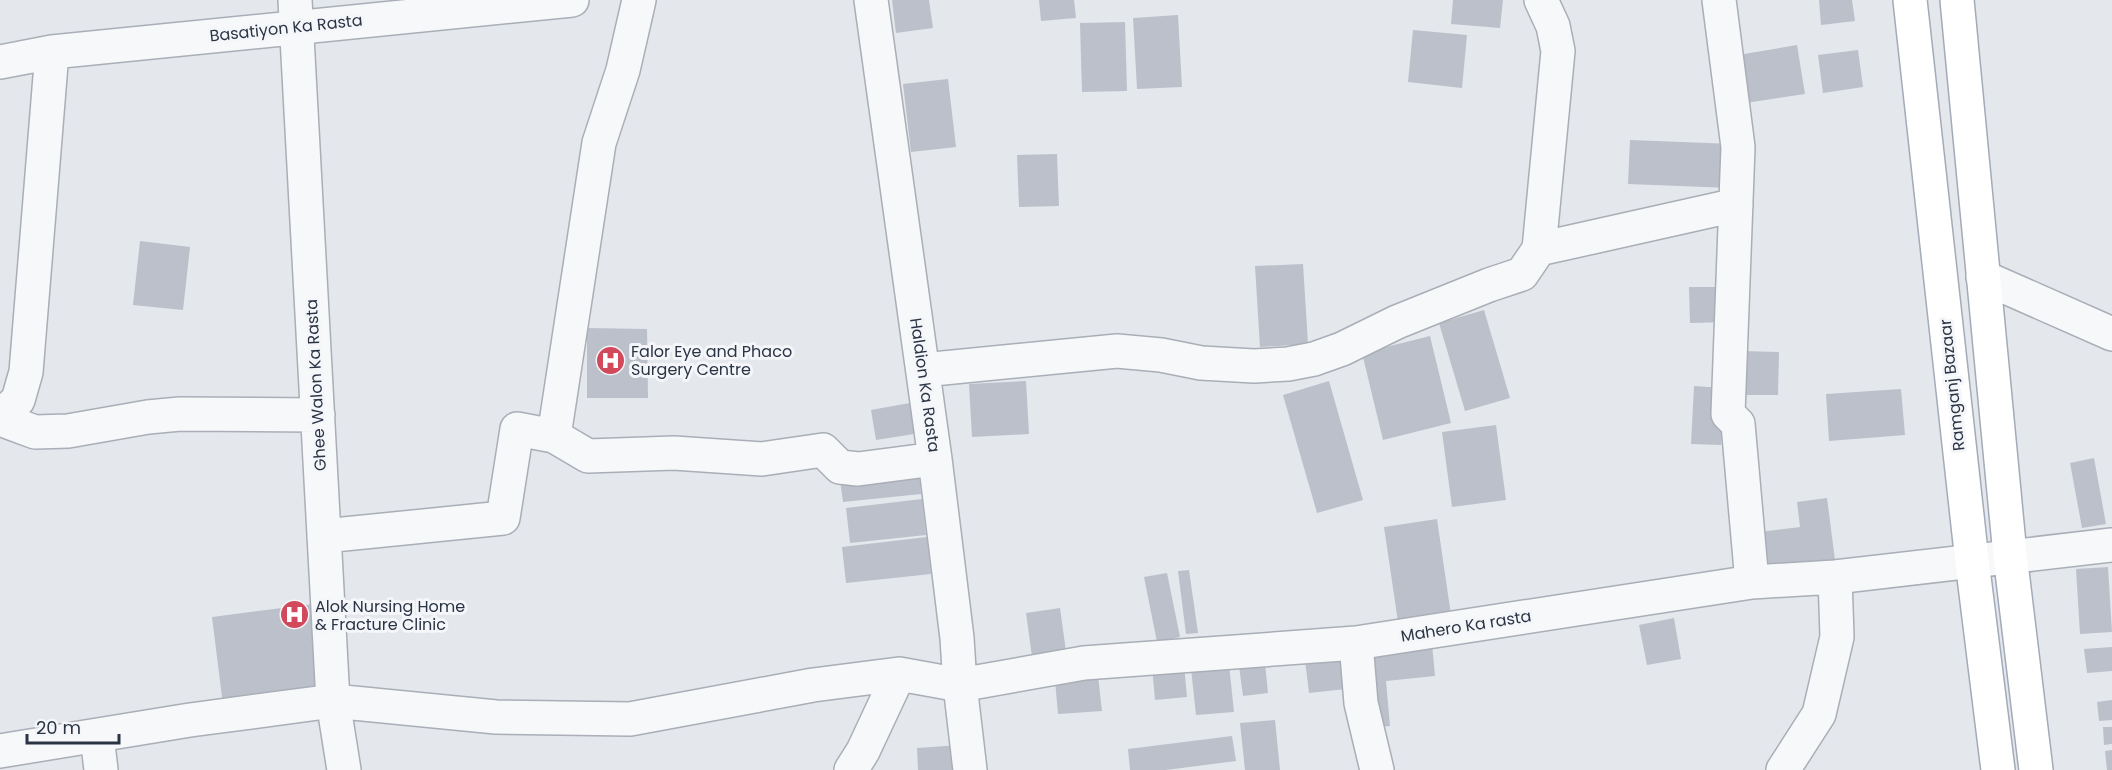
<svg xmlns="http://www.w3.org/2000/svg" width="2112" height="770" font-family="Poppins,sans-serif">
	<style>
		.building { fill: #bbc0ca }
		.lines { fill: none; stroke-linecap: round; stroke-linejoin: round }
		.street-casing { stroke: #a9aeb7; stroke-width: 36 }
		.primary-casing { stroke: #a3abb8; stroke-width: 36 }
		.street { stroke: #f7f8fa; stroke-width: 33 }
		.primary { stroke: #fff; stroke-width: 33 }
		.labels { text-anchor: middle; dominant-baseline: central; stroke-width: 6; stroke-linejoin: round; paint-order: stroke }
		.street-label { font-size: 16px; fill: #2b3445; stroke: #f4f6f9 }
		.poi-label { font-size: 16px; fill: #2b3445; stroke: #f4f6f9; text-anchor: start }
	</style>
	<rect width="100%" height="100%" fill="#e4e7ec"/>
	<!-- building -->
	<path class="building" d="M892,0h37l4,28 -37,5z
		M1039,0h35l2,18 -35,3z
		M1453,0h50l-3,28 -49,-4z
		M1819,0h33l3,21 -34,4z
		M1178,15l4,72 -45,2 -4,-71z
		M1125,22l2,69 -45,1 -2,-69z
		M1413,30l54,5 -5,53 -54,-6z
		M1797,45l8,49 -66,10 -7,-48z
		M1858,50l5,37 -40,6 -5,-38z
		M948,79l8,68 -45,5 -8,-68z
		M1630,140l103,4 -2,44 -103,-4z
		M1057,154l2,52 -40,1 -2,-52z
		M140,241l50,6 -7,63 -50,-5z
		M1303,264l5,80 -48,3 -5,-81z
		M1689,287h38l1,35 -38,1z
		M1484,310l26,88 -45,13 -26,-88z
		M587,328l60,1 1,69h-61z
		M1430,336l21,87 -68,17 -21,-87z
		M1740,351l39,1 -1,43h-39z
		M1026,381l3,53 -57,3 -3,-53z
		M1329,381l34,119 -46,13 -34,-118z
		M1694,386l30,2 -3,57 -30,-1z
		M1901,389l4,46 -76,6 -3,-47z
		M915,402l5,31 -44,7 -5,-30z
		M1496,425l10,75 -54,7 -10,-75z
		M2094,458l12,66 -24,4 -12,-65z
		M919,472l2,22 -78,8 -3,-22z
		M1827,498l8,62 -79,9 -5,-36 49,-6 -3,-25z
		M922,499l4,36 -76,8 -4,-35z
		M1437,519l14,96 -53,7 -14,-95z
		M927,537l4,37 -85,9 -4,-36z
		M2108,567l4,65 -32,2 -4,-65z
		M1189,570l9,63 -12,1 -8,-63z
		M1167,573l13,64 -23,5 -13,-65z
		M313,604l11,88 -101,13 -11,-88z
		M1060,608l7,51 -34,5 -7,-51z
		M1674,618l7,41 -34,6 -8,-40z
		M1432,644l3,32 -49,5 4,45 -21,2 -7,-78z
		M2112,647v24l-25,2 -3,-24z
		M1228,655l6,57 -38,3 -6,-56z
		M1351,656l4,32 -46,5 -4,-33z
		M1265,663l3,30 -25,3 -4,-30z
		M1184,664l3,33 -32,3 -3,-33z
		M1098,676l4,35 -44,3 -3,-34z
		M2112,700v20l-13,1 -2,-19z
		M1275,720l5,50h-35l-5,-47z
		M2103,727h9v17l-8,1z
		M1232,736l4,25 -70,9h-36l-2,-21z
		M960,745l1,25h-43l-1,-22z
		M2112,750v20h-5l-2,-19z"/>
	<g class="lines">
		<defs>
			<path id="street" d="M295,0l38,701 11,69
				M639,0l-16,70 -24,73 -45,293 34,20 86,-3 88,6 61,-9 17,17 18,2 77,-10
				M871,0l64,459 22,179 3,47 10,85
				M1719,0l19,147 -10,267 10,10 14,158
				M0,62l52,-10 520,-52
				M1539,249l197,-44
				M1983,277l129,57
				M923,370l194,-19 44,4 40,8 53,3 34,-2 26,-5 28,-10 55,-27 92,-37 33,-11 17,-25 19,-198 -5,-25 -12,-26
				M0,416l18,-16 8,-28 26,-320
				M0,419l35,13 33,-1 80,-14 32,-3 138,1
				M324,536l179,-18 14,-89 37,7
				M1356,643l5,60 16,67
				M97,736l4,34
				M0,751l190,-31 143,-19 163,16 134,2 183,-34 86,-11 61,11 124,-22 272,-20 396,-61 83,-5 277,-32
				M851,770l12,-19 36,-77
				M1783,770l36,-56 18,-77 -2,-60"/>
			<path id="primary" d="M1910,0l62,561 26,209
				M1957,0l53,555 26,215"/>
		</defs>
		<!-- street casing -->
		<use href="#street" class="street-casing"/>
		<!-- primary casing -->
		<use href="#primary" class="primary-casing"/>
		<!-- street -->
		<use href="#street" class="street"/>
		<!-- primary -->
		<use href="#primary" class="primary"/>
	</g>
	<!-- icons -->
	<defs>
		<symbol id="hospital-disc" viewBox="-11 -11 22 22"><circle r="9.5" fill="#d1495b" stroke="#f4f6f9"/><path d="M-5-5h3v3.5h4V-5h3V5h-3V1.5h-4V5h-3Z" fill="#fff"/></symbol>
	</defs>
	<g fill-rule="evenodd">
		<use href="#hospital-disc" x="594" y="344" width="33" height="33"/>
		<use href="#hospital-disc" x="278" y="598" width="33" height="33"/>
	</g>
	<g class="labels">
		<!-- street labels -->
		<g class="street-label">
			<text transform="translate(286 28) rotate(-6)">Basatiyon Ka Rasta</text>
			<text transform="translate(316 385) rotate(-93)">Ghee Walon Ka Rasta</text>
			<text transform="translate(925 385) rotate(82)">Haldion Ka Rasta</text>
			<text transform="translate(1952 385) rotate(-96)">Ramganj Bazaar</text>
			<text transform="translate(1466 626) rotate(-9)">Mahero Ka rasta</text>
		</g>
		<!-- poi labels -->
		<g class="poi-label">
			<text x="631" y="351">Falor Eye and Phaco<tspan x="631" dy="18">Surgery Centre</tspan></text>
			<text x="315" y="606">Alok Nursing Home<tspan x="315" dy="18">&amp; Fracture Clinic</tspan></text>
		</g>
	</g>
	<!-- scale -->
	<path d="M27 734v9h92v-9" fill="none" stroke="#2b3445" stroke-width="3"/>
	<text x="36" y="734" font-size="18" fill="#2b3445" stroke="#f4f6f9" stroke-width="4.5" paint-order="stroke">20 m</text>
</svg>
